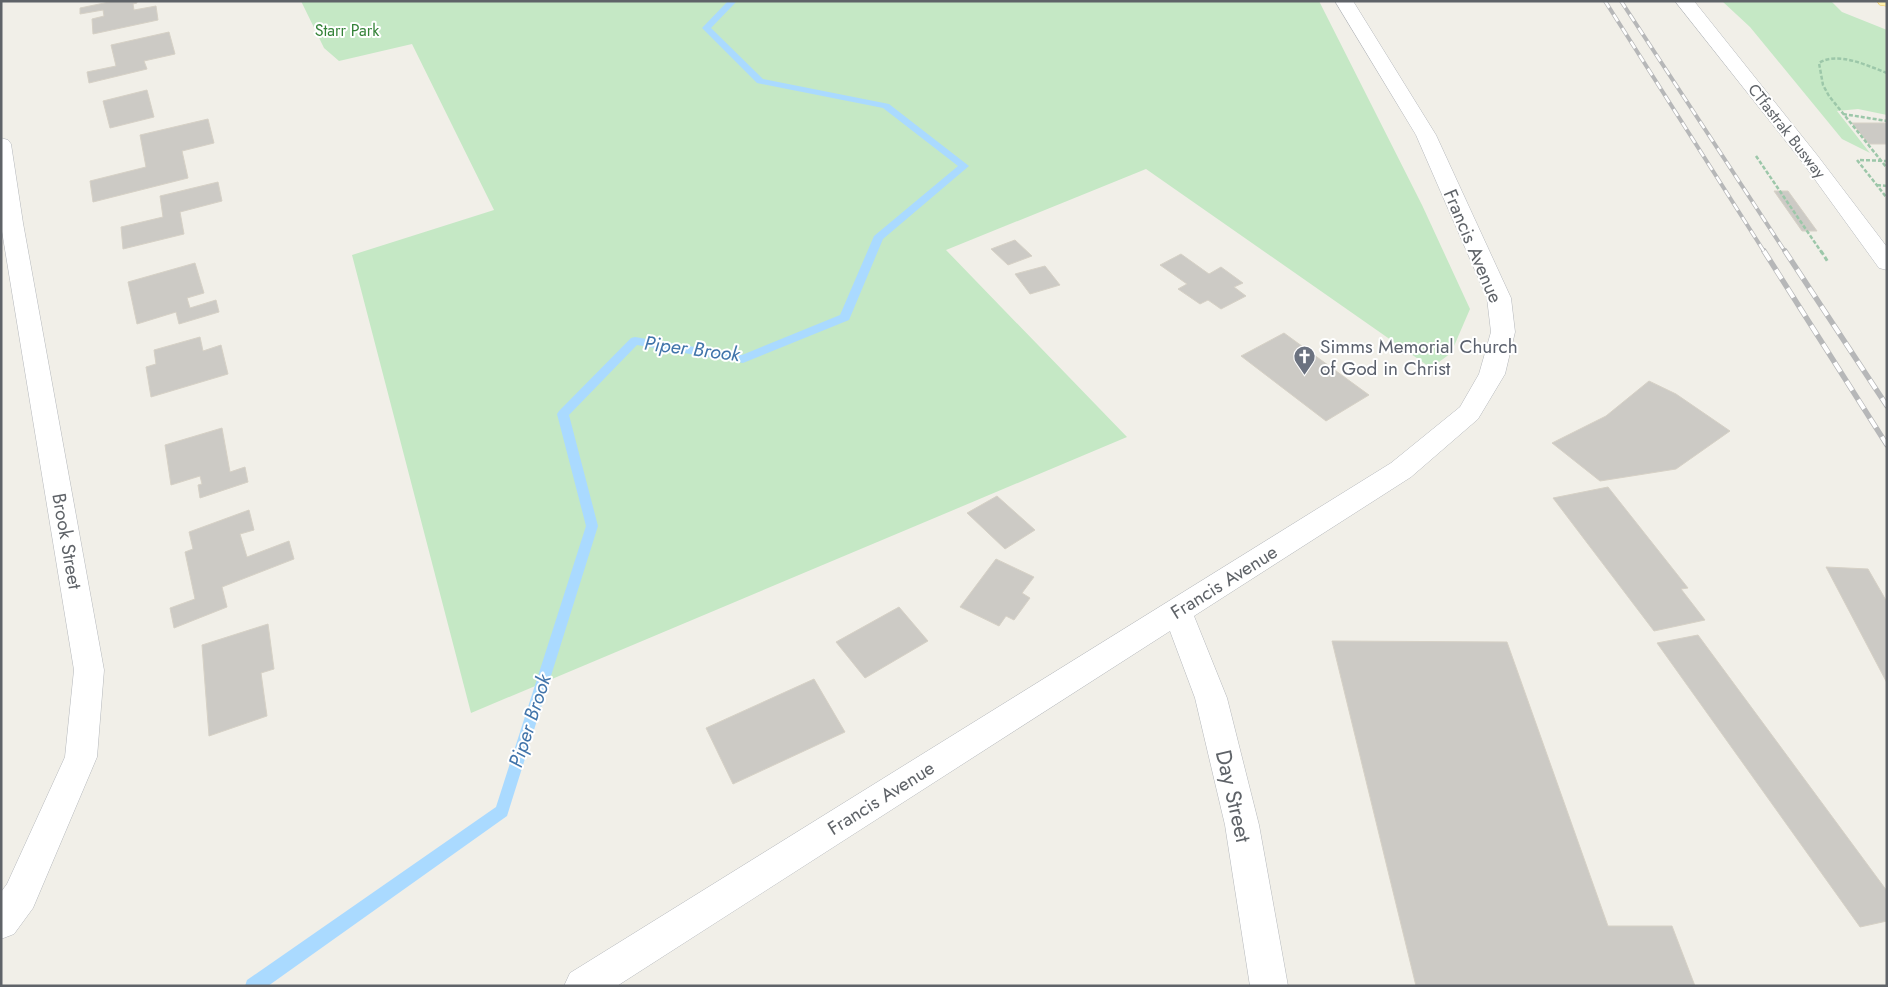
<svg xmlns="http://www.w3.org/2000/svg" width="1888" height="987" font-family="Jost,sans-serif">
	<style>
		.green { fill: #c5e8c5 }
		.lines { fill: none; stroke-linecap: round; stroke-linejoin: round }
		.stream { fill: #aadaff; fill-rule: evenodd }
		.building { fill: #cccac5; stroke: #d6d1c6 }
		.minor-casing { stroke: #b5b8bc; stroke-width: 1 }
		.major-casing { stroke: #f2c960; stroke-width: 1 }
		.path-far1 { stroke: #9cc7a9; stroke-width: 2.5; stroke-dasharray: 4 2; stroke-linecap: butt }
		.path { stroke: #9cc7a9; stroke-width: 3; stroke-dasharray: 4.5 2.5; stroke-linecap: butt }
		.minor { fill: #fff; fill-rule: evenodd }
		.major { fill: #fff2af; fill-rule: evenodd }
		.rail-far1-casing { stroke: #b6b7b8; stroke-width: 4 }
		.rail-casing { stroke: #b6b7b8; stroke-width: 5.5 }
		.rail-far1 { stroke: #fff; stroke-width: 2.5; stroke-dasharray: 8; stroke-linecap: butt }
		.rail { stroke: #fff; stroke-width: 4; stroke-dasharray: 11; stroke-linecap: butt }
		.labels { text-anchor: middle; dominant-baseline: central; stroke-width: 4; stroke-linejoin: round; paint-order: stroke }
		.far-park-label { font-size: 16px; fill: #348238; stroke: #fff }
		.far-street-label { font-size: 16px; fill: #5f6368; stroke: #fff }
		.street-label { font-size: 19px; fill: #5f6368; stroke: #fff }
		.worship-label { font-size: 19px; fill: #5b616d; stroke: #fff; text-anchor: start }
		.water-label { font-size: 20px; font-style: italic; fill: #4174aa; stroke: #fff }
		.near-street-label { font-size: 22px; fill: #5f6368; stroke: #fff }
	</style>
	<rect width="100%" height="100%" fill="#f1efe8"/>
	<!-- green -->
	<path class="green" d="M301,1h1018l103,204 48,104 -19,44 -20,15 -285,-199 -200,81 181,187 -656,276 -119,-458 142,-45 -82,-166 -73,17 -15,-13z
		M1722,1h109l11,11 45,18v85l-29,-6 -21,2 33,42 -28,-14 -92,-112z"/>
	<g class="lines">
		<!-- stream -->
		<path class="stream" d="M728,1h9l-26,27 52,51 126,25 80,62 -86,73 -34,81 -106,43 -106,-18 -68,70 29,111 -91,290 -239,170h-23l2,-6 249,-173 90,-281 -29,-112 2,-3 72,-73 4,-1 107,18 98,-40 34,-79 84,-70 -75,-58 -126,-25 -55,-55z"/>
	</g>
	<!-- building -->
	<path class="building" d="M114,1h23v2l-4,1 1,6 22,-4 2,14 -65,14 -1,-15 12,-3 -1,-6 -23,4v-6z
		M169,32l6,22 -31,7 3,8 -58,14 -2,-11 29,-6 -5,-21z
		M147,90l7,27 -44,11 -7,-27z
		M208,119l6,24 -32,8 6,27 -95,24 -3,-21 56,-14 -6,-32z
		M1852,123h35v21h-18z
		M218,182l4,19 -42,11 4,22 -61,15 -2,-22 42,-10 -3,-21z
		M1774,191h14l29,40h-15z
		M1015,240l17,16 -24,9 -17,-16z
		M1181,254l28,20 12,-7 22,16 -9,4 12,9 -25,13 -13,-9 -8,4 -22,-15 9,-5 -27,-19z
		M195,263l9,30 -17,5 3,10 26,-8 3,12 -40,12 -3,-12 -39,12 -9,-42z
		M1045,266l15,19 -30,9 -15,-20z
		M1284,333l85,62 -43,26 -85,-65z
		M200,337l3,14 18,-6 7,29 -77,23 -5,-30 10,-3 -2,-14z
		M1649,381l27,13 54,37 -54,38 -76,12 -48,-38 54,-27z
		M222,428l8,44 15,-5 3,15 -48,16 -2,-13 4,-1 -2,-8 -29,9 -6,-40z
		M1608,487l80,101 -7,1 24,31 -51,11 -101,-133z
		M997,496l38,34 -30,19 -38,-36z
		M249,510l5,20 -14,4 7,23 42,-16 5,18 -72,28 5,20 -53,21 -4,-20 25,-9 -10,-47 8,-3 -4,-17z
		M996,559l38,18 -12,16 8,5 -16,22 -8,-4 -7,10 -39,-19z
		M1826,567l42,2 19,33v81z
		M899,607l29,34 -63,37 -29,-36z
		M268,624l6,45 -13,4 6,43 -58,20 -7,-91z
		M1698,635l189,256v30l-27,6 -203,-284z
		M1332,641l175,1 101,284h64l23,60h-279z
		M814,679l31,53 -112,52 -27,-56z"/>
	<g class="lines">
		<defs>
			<path id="minor" d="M1335,1h18l83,134 75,163 4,34 -10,42 -27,45 -67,58 -217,139 33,82 32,127 29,161h-38l-25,-161 -30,-127 -25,-67 -553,355h-53l6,-13 821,-510 69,-56 19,-33 12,-42 -4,-34 -71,-163z
				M1675,1h19l123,154 70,92v23l-8,-2 -76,-105z
				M1,138l7,2 3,4 12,79 81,447 -7,87 -64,151 -19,26 -13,5v-47l6,-8 58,-127 9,-87 -73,-445z"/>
			<path id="major" d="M1877,1h10v5l-7,-1z"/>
		</defs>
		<!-- minor casing -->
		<use href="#minor" class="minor-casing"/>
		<!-- major casing -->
		<use href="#major" class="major-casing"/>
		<!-- path-far1 -->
		<path class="path-far1" d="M1887,73c-19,-7 -49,-22 -68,-10l4,22 6,11 58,72
			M1843,114l44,7
			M1756,156l66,97
			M1857,160l30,38
			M1860,160l27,1
			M1877,185l10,1"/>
		<!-- path -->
		<path class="path" d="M1821,251l7,11"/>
		<!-- minor -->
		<use href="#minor" class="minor"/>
		<!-- major -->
		<use href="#major" class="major"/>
		<defs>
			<path id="rail-far1" d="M1605,1l160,252
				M1621,1l165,252"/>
			<path id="rail" d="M1764,251l123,194
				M1785,251l102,155"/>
		</defs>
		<!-- rail-far1 casing -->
		<use href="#rail-far1" class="rail-far1-casing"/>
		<!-- rail casing -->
		<use href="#rail" class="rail-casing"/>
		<!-- rail-far1 -->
		<use href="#rail-far1" class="rail-far1"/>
		<!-- rail -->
		<use href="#rail" class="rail"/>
	</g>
	<!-- icons -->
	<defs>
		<symbol id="church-pin" viewBox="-11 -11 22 30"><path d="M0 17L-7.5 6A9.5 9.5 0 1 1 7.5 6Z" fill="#6b7280" stroke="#fff"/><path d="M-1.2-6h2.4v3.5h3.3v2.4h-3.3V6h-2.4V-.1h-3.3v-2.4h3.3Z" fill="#fff"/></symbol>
	</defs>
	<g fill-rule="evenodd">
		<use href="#church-pin" x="1292" y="344" width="25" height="34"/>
	</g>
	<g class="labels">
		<!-- far-park labels -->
		<g class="far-park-label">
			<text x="347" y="30">Starr Park</text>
		</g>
		<!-- far-street labels -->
		<g class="far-street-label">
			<text transform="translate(1787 131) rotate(52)">CTfastrak Busway</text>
		</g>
		<!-- street labels -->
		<g class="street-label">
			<text transform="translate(1473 246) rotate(67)">Francis Avenue</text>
			<text transform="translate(67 541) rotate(80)">Brook Street</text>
			<text transform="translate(1224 582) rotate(-32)">Francis Avenue</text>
			<text transform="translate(881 798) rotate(-32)">Francis Avenue</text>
		</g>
		<!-- worship labels -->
		<g class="worship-label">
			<text x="1320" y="346">Simms Memorial Church<tspan x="1320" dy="22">of God in Christ</tspan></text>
		</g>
		<!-- water labels -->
		<g class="water-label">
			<text transform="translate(692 349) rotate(7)">Piper Brook</text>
			<text transform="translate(530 721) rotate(-72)">Piper Brook</text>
		</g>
		<!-- near-street labels -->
		<g class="near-street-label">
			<text transform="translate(1234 796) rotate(77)">Day Street</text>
		</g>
	</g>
	<!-- border -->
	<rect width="1888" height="987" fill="none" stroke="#5f6368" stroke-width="5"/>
</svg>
